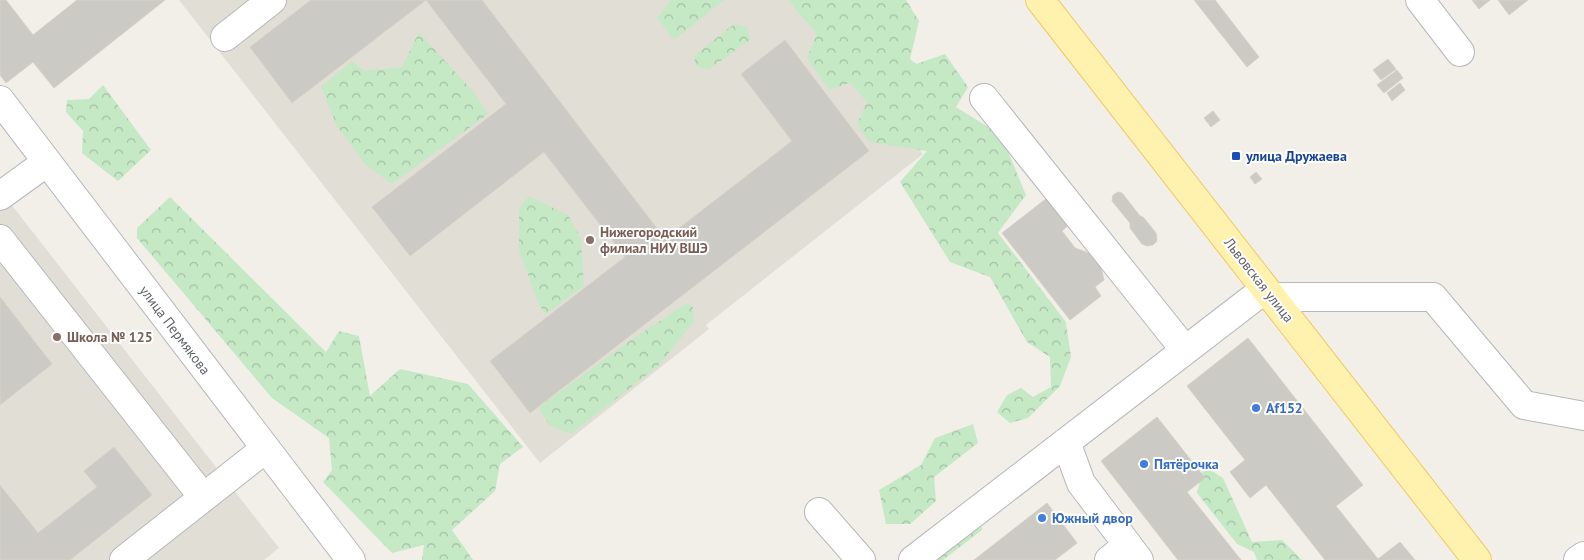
<svg xmlns="http://www.w3.org/2000/svg" width="1584" height="560" font-family="'PT Sans',sans-serif">
	<style>
		.education { fill: #e1ded6 }
		.forest { fill: url(#forest-crowns) }
		.building { fill: #cccac5; stroke: #d6d1c6 }
		.lines { fill: none; stroke-linecap: round; stroke-linejoin: round }
		.minor-casing { stroke: #b5b8bc; stroke-width: 30 }
		.major-casing { stroke: #f2c960; stroke-width: 30 }
		.minor { stroke: #fff; stroke-width: 28 }
		.major { stroke: #fff2af; stroke-width: 28 }
		.transit-dot { fill: #1a4fb4; stroke: #fff; stroke-width: 2 }
		.education-dot { fill: #8d6e63; stroke: #fff; stroke-width: 2 }
		.shop-dot { fill: #3f7fe0; stroke: #fff; stroke-width: 2 }
		.labels { text-anchor: middle; dominant-baseline: central; stroke-width: 4; stroke-linejoin: round; paint-order: stroke }
		.transit-label { font-size: 14px; font-weight: bold; fill: #164399; stroke: #fff; text-anchor: start }
		.education-label { font-size: 14px; font-weight: bold; fill: #785e54; stroke: #fff; text-anchor: start }
		.street-label { font-size: 14px; fill: #5f6368; stroke: #fff }
		.shop-label { font-size: 14px; font-weight: bold; fill: #366cbe; stroke: #fff; text-anchor: start }
	</style>
	<defs>
		<pattern id="forest-crowns" width="20" height="18" patternUnits="userSpaceOnUse" patternTransform="scale(1.25)"><rect width="20" height="18" fill="#c5e8c5"/><path d="M2 6a3 3 0 1 1 6 0M12 15a3 3 0 1 1 6 0" fill="none" stroke="#a3c0a4"/></pattern>
	</defs>
	<rect width="100%" height="100%" fill="#f1efe8"/>
	<!-- education -->
	<path class="education" d="M179,0h623l121,154 -217,171 3,4 -169,134z
		M0,190l279,358 -15,12h-264z"/>
	<!-- forest -->
	<path class="forest" d="M671,0h53l-50,40 -17,-22z
		M788,0h118l13,21 -9,38 6,5 29,-10 23,33 -12,20 45,28 25,60 -28,38 68,89 5,35 -11,29 -32,32 -18,5 -13,-11 10,-17 14,-7 12,9 18,-10 -1,-30 -23,-15 -37,-65 -40,-15 -50,-80 27,-31 -58,-9 -12,-18 10,-22 -17,-19 -21,7 -22,-32 10,-24z
		M734,24l13,3 3,13 -42,30 -12,-4 -2,-10z
		M419,32l56,62 13,20 -96,70 -26,-19 -29,-39 -16,-39 31,-26 12,10 38,-4z
		M103,85l48,65 -33,31 -36,-28 1,-22 -17,-19 1,-12 22,-1z
		M529,196l39,19 13,23 3,48 -38,28 -6,-7 -21,-57v-42z
		M170,197l156,155 13,-21 20,5 11,60 30,-27 68,15 55,63 -23,17 -5,27 -43,39 21,30h-51l2,-15 -32,8 -69,-71 9,-12 -3,-32 -57,-40 -135,-160v-10z
		M687,303l6,4 1,15 -37,45 -86,67 -22,-9 -10,-18 89,-65z
		M973,424l5,19 -44,34 2,24 -26,23h-24l-7,-34 42,-25 14,-27z
		M1204,466l19,12 29,64 30,-2 20,20h-45l-3,-8 -17,-8 -40,-51z
		M980,517l2,13 -39,30h-43z"/>
	<!-- building -->
	<path class="building" d="M0,0h6l27,35 44,-35h88l-111,88 -21,-26 -27,21 -6,-8z
		M311,0h171l183,239 127,-98 -51,-67 44,-34 84,111 -339,262 -40,-52 135,-104 -81,-105 -134,104 -38,-49 134,-103 -80,-104 -134,103 -42,-56z
		M1194,0h21l44,57 -12,10z
		M1472,0h18l-11,9z
		M1498,0h30l-19,15z
		M1388,59l8,10 -15,11 -8,-10z
		M1397,70l6,8 -19,15 -7,-8z
		M1400,83l5,7 -13,11 -5,-8z
		M1213,111l7,9 -9,7 -7,-9z
		M1256,172l6,7 -7,5 -5,-7z
		M1118,192l4,1 18,23 3,1 13,16 1,8 -4,4 -6,1 -5,-2 -12,-16v-5l-18,-22 1,-6z
		M1047,198l21,27 -6,6 13,17 14,5 12,15 3,12 -9,7 6,9 -31,24 -68,-87z
		M0,297l52,67 -52,41z
		M1248,338l115,147 -27,21 42,53 22,-17 15,18h-90l-59,-75 -16,13 -20,-26 15,-12 -58,-74z
		M1157,417l48,61 -18,14 54,68h-63l-77,-99z
		M114,447l38,48 -82,65h-70v-75l38,48 59,-46 -13,-16z
		M1047,503l30,40 -22,17h-81z"/>
	<g class="lines">
		<defs>
			<path id="minor" d="M1420,0l40,52
				M225,37l47,-37
				M984,98l201,252
				M0,100l351,460
				M0,196l47,-34
				M0,239l203,258
				M1274,297h159l91,108 60,11
				M1066,442l15,41 58,77
				M819,512l42,48
				M124,560l141,-111
				M913,560l352,-271
				M1109,560l19,-15
				M1578,560l6,-4"/>
			<path id="major" d="M1040,0l437,560"/>
		</defs>
		<!-- minor casing -->
		<use href="#minor" class="minor-casing"/>
		<!-- major casing -->
		<use href="#major" class="major-casing"/>
		<!-- minor -->
		<use href="#minor" class="minor"/>
		<!-- major -->
		<use href="#major" class="major"/>
	</g>
	<!-- markers -->
	<rect class="transit-dot" x="1231" y="151" width="10" height="10" rx="2.5"/>
	<g class="education-dot">
		<circle cx="590" cy="240" r="5"/>
		<circle cx="57" cy="337" r="5"/>
	</g>
	<g class="shop-dot">
		<circle cx="1256" cy="408" r="5"/>
		<circle cx="1144" cy="464" r="5"/>
		<circle cx="1042" cy="518" r="5"/>
	</g>
	<g class="labels">
		<!-- transit labels -->
		<g class="transit-label">
			<text x="1246" y="156">улица Дружаева</text>
		</g>
		<!-- education labels -->
		<g class="education-label">
			<text x="600" y="232">Нижегородский<tspan x="600" dy="16">филиал НИУ ВШЭ</tspan></text>
			<text x="67" y="337">Школа № 125</text>
		</g>
		<!-- street labels -->
		<g class="street-label">
			<text transform="translate(1259 280) rotate(52)">Львовская улица</text>
			<text transform="translate(175 330) rotate(53)">улица Пермякова</text>
		</g>
		<!-- shop labels -->
		<g class="shop-label">
			<text x="1266" y="408">Af152</text>
			<text x="1154" y="464">Пятёрочка</text>
			<text x="1052" y="518">Южный двор</text>
		</g>
	</g>
</svg>
